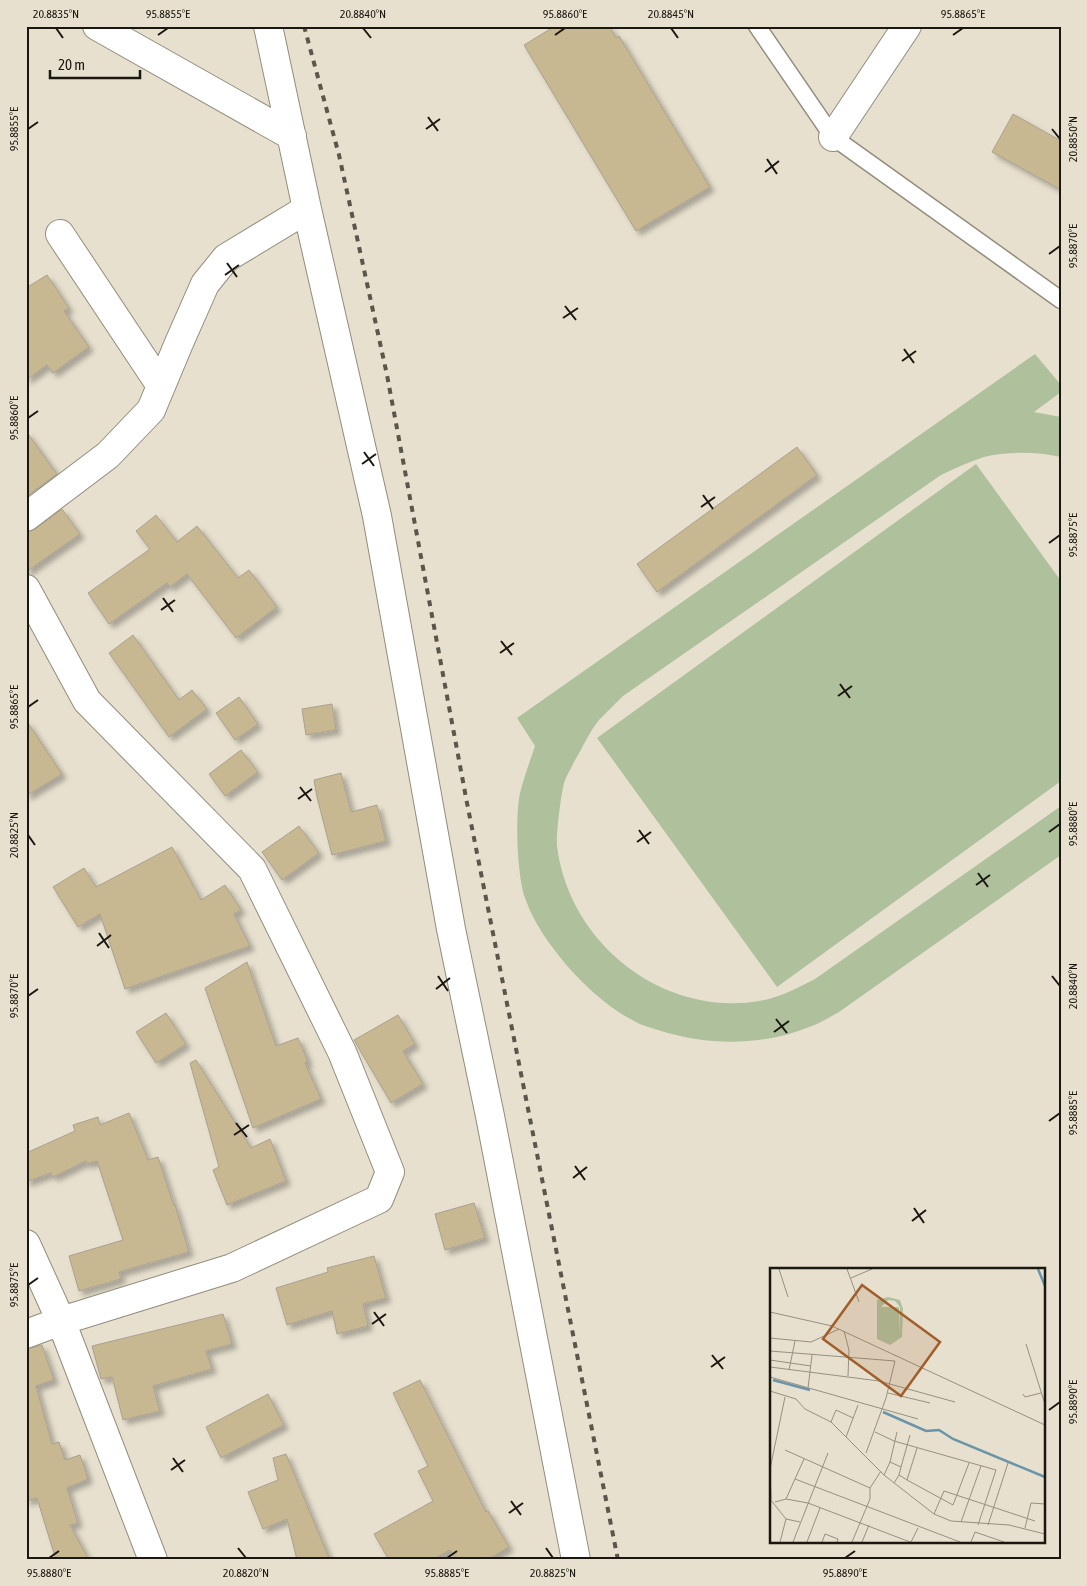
<svg xmlns="http://www.w3.org/2000/svg" width="1087" height="1586" font-family="'Asap Condensed',sans-serif">
	<style>
		.green { fill: #afc09d }
		.building { fill: #c8b891; stroke: #a8a191; filter: url(#shadow) }
		.lines { fill: none; stroke-linecap: round; stroke-linejoin: round }
		.lane-casing { stroke: #938c7c; stroke-width: 19 }
		.street-casing { stroke: #938c7c; stroke-width: 30 }
		.lane { stroke: #fff; stroke-width: 16 }
		.street { stroke: #fff; stroke-width: 28 }
		.rail { stroke: #5a564c; stroke-width: 4; stroke-dasharray: 6 6; stroke-linecap: butt }
		.ticks { fill: none; stroke: #1a1711; stroke-width: 2 }
		.inset-river { fill: none; stroke: #6a94a9; stroke-width: 2.5 }
		.inset-road { fill: none; stroke: #959082; stroke-width: 1 }
		.view { fill: #a05e2b; fill-opacity: 0.15; stroke: #a05e2b; stroke-width: 2.5 }
		.inset-edge { fill: none; stroke: #1a1711; stroke-width: 2.5 }
		.neatline { fill: none; stroke: #1a1711; stroke-width: 2 }
		.ticks-label { font-size: 12px; text-anchor: middle; fill: #1a1711 }
	</style>
	<defs>
		<filter id="shadow"><feDropShadow dx="4.5" dy="4.5" stdDeviation="2.5" flood-color="#0004"/></filter>
	</defs>
	<rect width="100%" height="100%" fill="#e7e0ce"/>
	<!-- green -->
	<path class="green" d="M1035,354l26,31v7l-27,20 27,5v40c-23,-5 -54,-6 -77,0 -15,5 -29,11 -43,18l-318,221c-8,8 -16,16 -24,24 -10,12 -17,29 -25,42 -3,7 -8,14 -10,21 -3,11 -8,52 -7,63 12,97 105,171 202,155 20,-3 38,-13 56,-22l246,-173v49l-222,157c-9,5 -17,10 -27,14 -48,20 -102,20 -151,5 -8,-3 -18,-5 -25,-9 -26,-13 -48,-33 -67,-54 -18,-21 -35,-44 -44,-70 -8,-24 -10,-81 -5,-105 4,-16 10,-32 15,-47l-18,-28z
		M976,464l85,117v200l-284,206 -180,-249z"/>
	<!-- building -->
	<path class="building" d="M555,26h54l7,12 3,-2 91,151 -74,44 -112,-186z
		M1013,114l48,27v49l-69,-38z
		M47,275l22,33 -5,3 25,36 -36,26 -6,-8 -21,15v-92z
		M26,431l31,43 -31,23z
		M797,447l20,28 -160,117 -20,-28z
		M62,509l18,25 -54,38v-40l9,-3z
		M156,515l21,27 20,-16 41,52 11,-8 28,37 -41,31 -49,-64 -17,13 -3,-4 -58,41 -21,-31 62,-44 -14,-18z
		M133,635l46,65 13,-10 15,19 -38,28 -60,-84z
		M239,697l19,27 -23,16 -19,-27z
		M332,704l4,26 -30,5 -4,-26z
		M26,720l36,54 -36,22z
		M241,750l17,22 -33,24 -16,-22z
		M341,773l10,39 26,-7 9,36 -54,14 -15,-58 -3,-17z
		M299,826l20,27 -37,27 -20,-28z
		M172,847l29,53 24,-15 16,25 -7,4 16,32 -125,43 -25,-75 -22,13 -25,-40 31,-19 12,19z
		M247,962l29,84 22,-8 10,23 -3,2 16,36 -68,29 -48,-140z
		M166,1013l20,31 -30,19 -20,-31z
		M398,1015l17,29 -12,7 20,33 -32,19 -37,-63z
		M196,1060l55,88 19,-9 16,42 -59,24 -14,-35 6,-3 -29,-104z
		M129,1113l19,47 10,-3 16,49 1,-1 14,47 -70,20 2,7 -42,12 -10,-35 54,-16 -26,-79 -11,3v-3l-33,16 -2,-4 -25,9v-29l49,-22 -2,-6 25,-8 2,8z
		M474,1203l11,35 -40,12 -10,-36z
		M374,1256l12,42 -23,6 5,22 -31,8 -5,-23 -45,14 -11,-37 52,-16 -1,-4z
		M223,1314l9,30 -26,7 6,18 -59,17 7,25 -37,9 -11,-43 -11,2 -9,-33z
		M42,1345l12,35 -18,6 16,58 7,-2 6,18 15,-5 8,24 -21,9 11,35 -8,2 19,35h-33l-19,-62 -11,3v-152z
		M420,1380l66,132 2,-1 21,36 -22,13h-31l-6,-10 -18,10h-43l-15,-26 59,-33 -15,-30 10,-5 -35,-73z
		M268,1394l16,31 -63,33 -15,-31z
		M286,1454l23,56 21,50h-33l-10,-41 -24,10 -15,-37 30,-12 -5,-22z"/>
	<g class="lines">
		<defs>
			<path id="lane" d="M757,26l76,111 228,163"/>
			<path id="street" d="M97,26l195,110
				M268,26l39,183 70,307 74,413 39,187 86,444
				M833,137l74,-111
				M60,234l101,152
				M26,517l82,-62 43,-45 28,-67 26,-59 21,-26 81,-49
				M26,589l61,112 165,168 90,183 48,120 -11,27 -147,69 -171,53 -35,13
				M26,1244l35,77 92,239"/>
		</defs>
		<!-- lane casing -->
		<use href="#lane" class="lane-casing"/>
		<!-- street casing -->
		<use href="#street" class="street-casing"/>
		<!-- lane -->
		<use href="#lane" class="lane"/>
		<!-- street -->
		<use href="#street" class="street"/>
		<!-- rail -->
		<path class="rail" d="M304,26l35,129 48,220 80,428 151,757"/>
	</g>
	<!-- ticks -->
	<path class="ticks" d="M56,28l7,10M363,28l8,10M671,28l7,10M158,35l10,-7M555,35l10,-7M953,35l10,-7M428,117l10,14M28,129l10,-7M426,129l14,-10M1052,129l8,10M767,159l10,15M765,172l14,-11M1049,254l11,-8M227,263l10,14M225,275l14,-10M565,306l11,14M563,318l15,-10M904,349l10,14M902,361l14,-10M28,418l10,-7M364,452l10,14M362,464l14,-10M703,495l10,14M701,507l14,-10M1049,543l11,-8M163,598l10,14M161,610l14,-10M501,641l11,14M500,653l14,-10M840,684l10,14M838,696l14,-10M28,707l10,-7M300,787l11,14M298,799l14,-10M639,830l10,14M1049,832l11,-8M28,835l7,10M637,842l14,-10M978,873l10,14M976,885l14,-10M99,933l10,15M97,946l14,-11M438,976l10,15M1052,976l8,10M436,989l14,-11M28,996l10,-7M776,1019l11,14M774,1032l15,-11M1049,1121l11,-8M236,1123l11,14M234,1135l15,-10M575,1166l10,14M573,1178l14,-11M914,1208l10,15M912,1221l14,-11M28,1285l10,-7M374,1312l10,14M372,1324l14,-10M712,1355l11,14M711,1367l14,-10M1049,1410l11,-8M173,1458l10,14M171,1470l14,-10M511,1501l10,14M509,1513l14,-10M238,1548l8,10M546,1548l7,10M49,1558l10,-7M447,1558l10,-7M845,1558l10,-7"/>
	<!-- overview -->
	<g transform="translate(770 1268)">
		<rect width="275" height="275" fill="#e7e0ce"/>
		<path d="M118,29l12,3 3,9 -1,28 -12,8 -13,-6v-39zM118,32l7,1 5,6v28l-1,-28h-18z" fill="#afc09d" fill-rule="evenodd"/>
		<path class="inset-river" d="M268,1l7,17M3,112l37,10M113,144l43,19 13,-1 14,9 92,38"/>
		<path class="inset-road" d="M9,1l9,28M77,1l12,33M81,10l21,-9M0,44l62,14 213,99M74,63l5,19 -1,26M0,70l41,4 28,-13M256,76l19,60M0,83l125,10 -9,37 -20,55M0,92l41,6M0,99l109,14 76,21M19,102l6,-29M0,109l148,42M38,120l4,-33M0,123l26,8 9,10 26,13 53,53 50,39 17,7 58,4 36,9M118,125l42,10M253,126l2,3 16,-4M61,154l5,-12 17,8M105,164l19,9 102,29 -18,55M76,169l12,-32M147,180l-10,32 46,25 16,-42M15,182l85,38M120,194l7,-30M131,199l9,-32M0,201l15,-72M0,205l1,26M114,207l6,-13 11,5 -2,8M25,211l165,63M124,215l5,-8 8,5M0,231l16,20 14,3M16,231l18,-40M5,234l11,-3 22,4 102,39M164,246l10,-23 91,30M191,254l20,-56M218,257l20,-62M255,260l6,-25 14,1M10,274l6,-23M23,274l35,-89M37,274l13,-34M52,274l3,-8 13,5 -1,3M82,274l18,-43v-11l11,-17M92,274l7,-17M141,274l7,-14M201,274l4,-10 29,10"/>
		<path class="view" d="M92,17l78,57 -39,54 -78,-57z"/>
		<rect width="275" height="275" class="inset-edge"/>
	</g>
	<!-- border -->
	<rect width="1087" height="1586" fill="none" stroke="#e7e0ce" stroke-width="55"/>
	<!-- scale -->
	<path d="M50 70v8h90v-8" fill="none" stroke="#1a1711" stroke-width="2.5"/>
	<text x="58" y="70" font-size="15" fill="#1a1711" stroke="#e7e0ce" stroke-width="4" paint-order="stroke">20 m</text>
	<rect x="28" y="28" width="1032" height="1530" class="neatline"/>
	<g class="ticks-label">
		<text x="56" y="18">20.8835°N</text>
		<text x="168" y="18">95.8855°E</text>
		<text x="363" y="18">20.8840°N</text>
		<text x="565" y="18">95.8860°E</text>
		<text x="671" y="18">20.8845°N</text>
		<text x="963" y="18">95.8865°E</text>
		<text transform="translate(14 129) rotate(-90)" y="4">95.8855°E</text>
		<text transform="translate(1073 139) rotate(-90)" y="4">20.8850°N</text>
		<text transform="translate(1073 246) rotate(-90)" y="4">95.8870°E</text>
		<text transform="translate(14 418) rotate(-90)" y="4">95.8860°E</text>
		<text transform="translate(1073 535) rotate(-90)" y="4">95.8875°E</text>
		<text transform="translate(14 707) rotate(-90)" y="4">95.8865°E</text>
		<text transform="translate(1073 824) rotate(-90)" y="4">95.8880°E</text>
		<text transform="translate(14 835) rotate(-90)" y="4">20.8825°N</text>
		<text transform="translate(1073 986) rotate(-90)" y="4">20.8840°N</text>
		<text transform="translate(14 996) rotate(-90)" y="4">95.8870°E</text>
		<text transform="translate(1073 1113) rotate(-90)" y="4">95.8885°E</text>
		<text transform="translate(14 1285) rotate(-90)" y="4">95.8875°E</text>
		<text transform="translate(1073 1402) rotate(-90)" y="4">95.8890°E</text>
		<text x="49" y="1577">95.8880°E</text>
		<text x="246" y="1577">20.8820°N</text>
		<text x="447" y="1577">95.8885°E</text>
		<text x="553" y="1577">20.8825°N</text>
		<text x="845" y="1577">95.8890°E</text>
	</g>
</svg>
